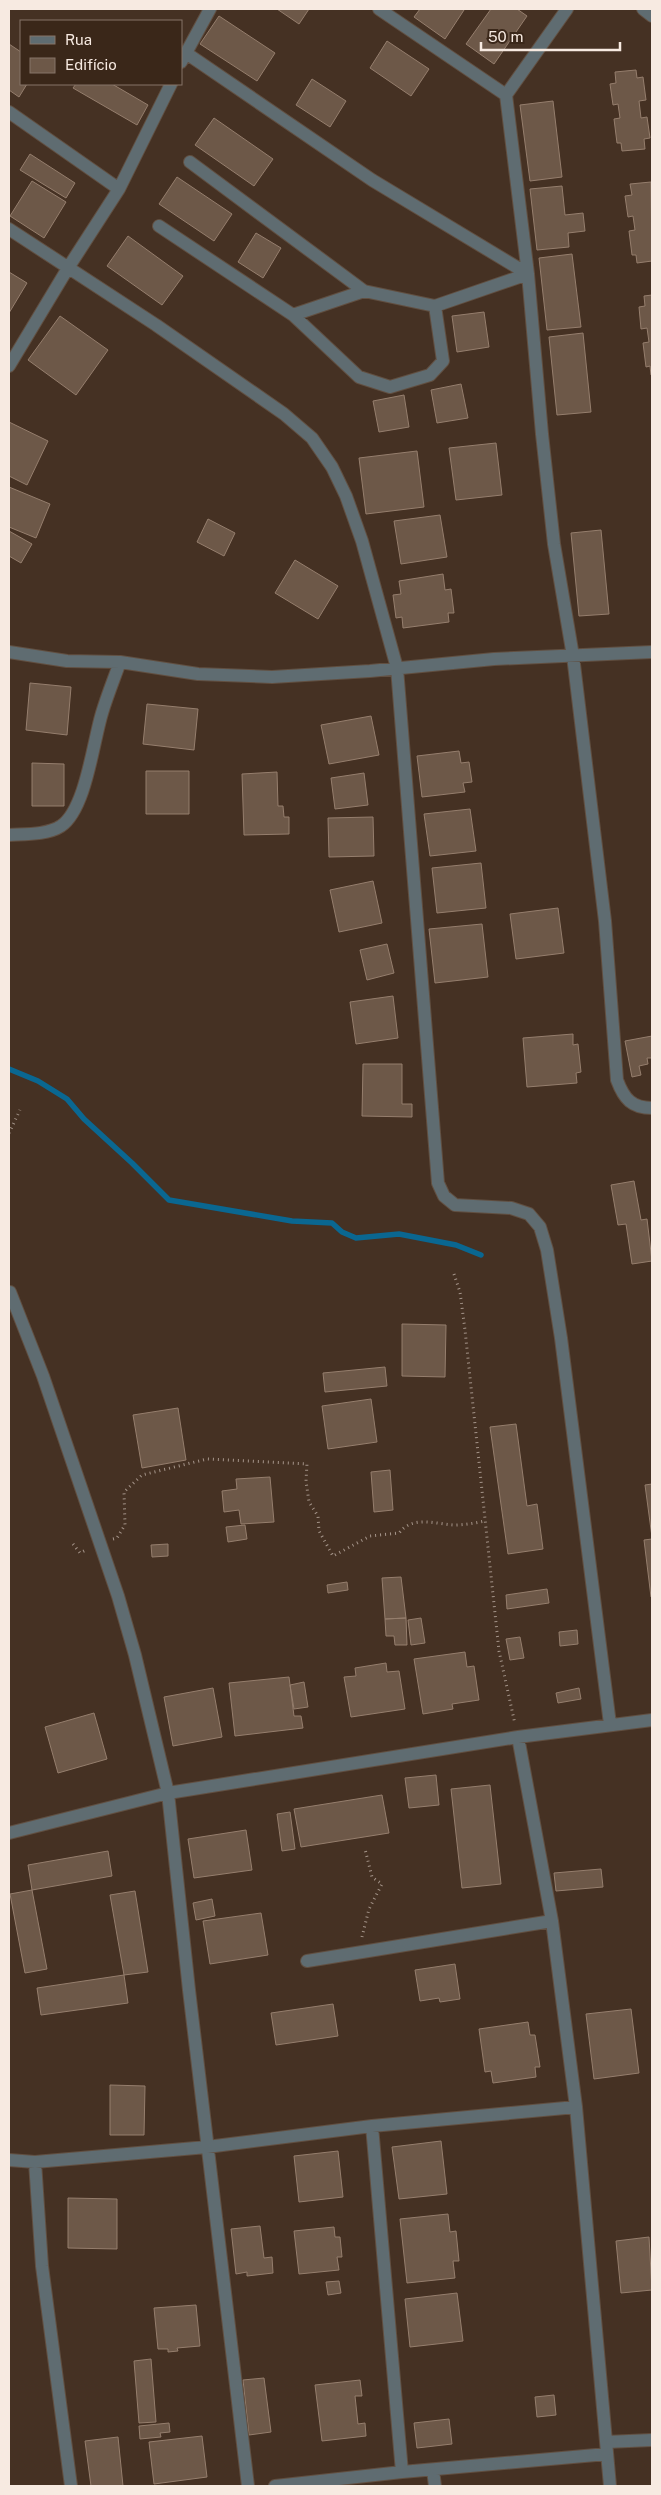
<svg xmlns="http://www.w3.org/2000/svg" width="661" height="2495" font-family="'Public Sans',sans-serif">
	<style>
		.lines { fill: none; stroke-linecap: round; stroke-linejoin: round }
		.stream { stroke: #0a6791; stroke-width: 5.5 }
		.building { fill: #6d5848; stroke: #957e6d }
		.minor-casing { stroke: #614f41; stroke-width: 14 }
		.path { stroke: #a5958a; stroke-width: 3; stroke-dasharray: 1 4; stroke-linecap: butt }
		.minor { stroke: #5f6c71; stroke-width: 12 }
	</style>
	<rect width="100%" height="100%" fill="#453123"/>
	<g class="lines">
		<!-- stream -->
		<path class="stream" d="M9,1069l29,12 29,18 17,20 48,44 37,37 123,21 40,2 10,9 14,6 43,-4 57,11 25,10"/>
	</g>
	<!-- building -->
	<path class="building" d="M277,9h32l-10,15z
		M420,9h42l2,1 -19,29 -31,-22z
		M491,9h26l10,7 -33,48 -28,-20z
		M219,16l56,37 -18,28 -57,-37z
		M387,41l42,28 -18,27 -41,-28z
		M9,44l12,8v32h6l-8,13 -10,-7z
		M636,70l1,8 6,-1 3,23 -7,1 2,17 6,-1 3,21 -6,1 1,10 -23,2 -1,-8h-4l-3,-24 6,-1 -2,-14 -5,1 -3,-21 6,-1 -1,-11z
		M312,79l34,22 -16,26 -34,-22z
		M76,84h36l36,21 -11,20 -64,-37z
		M553,101l9,76 -32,4 -10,-76z
		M214,118l59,41 -19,27 -59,-41z
		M30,154l45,29 -9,15 -46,-28z
		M177,177l55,37 -18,27 -55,-37z
		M32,181l34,21 -22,36 -34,-22z
		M651,182l1,79 -15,2 -1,-8h-4l-3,-24 6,-1 -2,-14 -5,1 -3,-21 7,-1 -2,-11z
		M562,186l3,29 18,-2 2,18 -17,2 1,14 -32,3 -7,-61z
		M256,233l25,15 -18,30 -25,-16z
		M128,236l55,40 -21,29 -55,-39z
		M572,254l9,73 -34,3 -8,-72z
		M9,272l18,11 -18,30z
		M652,295v80h-1l-1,-9 -4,1 -3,-24 6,-1 -2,-14 -6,1 -2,-22 6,-1 -1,-10z
		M484,312l5,35 -32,5 -5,-36z
		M60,316l48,34 -32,45 -48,-35z
		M583,333l8,79 -34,3 -8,-78z
		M461,384l7,34 -31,5 -6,-33z
		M404,395l5,32 -30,5 -6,-31z
		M9,422l39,19 -21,44 -18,-9z
		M496,443l6,52 -46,5 -7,-52z
		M417,451l7,56 -58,7 -7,-56z
		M9,487l41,17 -14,34 -27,-11z
		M440,515l7,42 -46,7 -7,-43z
		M208,519l27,14 -11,23 -27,-14z
		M601,530l8,84 -30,2 -8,-83z
		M9,531l23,13 -11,19 -12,-7z
		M295,560l43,26 -20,33 -43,-26z
		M443,574l2,16 6,-1 3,24h-6l1,9 -46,6 -1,-11 -6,1 -3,-23 8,-1 -2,-13z
		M30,683l41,4 -4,48 -41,-5z
		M147,704l51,5 -4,41 -51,-6z
		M371,716l8,39 -50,9 -8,-39z
		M459,751l2,12 8,-1 3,20 -9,1 2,9 -43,5 -5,-41z
		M32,763l32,1v42h-32z
		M146,771h43v43h-43z
		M277,772l1,34h5l1,11h5v17l-45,1 -2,-61z
		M364,773l4,32 -33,4 -4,-31z
		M470,809l6,42 -46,5 -6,-42z
		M373,817l1,39 -45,1 -1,-39z
		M481,863l5,45 -49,5 -5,-45z
		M373,881l9,42 -43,9 -9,-42z
		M558,908l6,45 -48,6 -6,-45z
		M482,924l6,53 -53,6 -6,-54z
		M387,944l7,29 -27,7 -7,-30z
		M393,996l5,42 -42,6 -6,-42z
		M573,1034v11l5,-1 3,28 -5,1 1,10 -50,4 -4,-49z
		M652,1036v22h-5l1,6 -9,2 2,9 -9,2 -7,-36z
		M363,1064h39v40h10v13l-50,-1z
		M634,1181l7,39 6,-1 5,42 -20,3 -6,-40 -8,1 -7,-40z
		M402,1324l44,1 -1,52 -43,-1z
		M385,1367l2,19 -62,6 -2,-19z
		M371,1399l6,43 -49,7 -6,-43z
		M178,1408l8,52 -44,8 -9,-53z
		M516,1424l11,82 10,-2 6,45 -35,5 -18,-127z
		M390,1470l3,40 -19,2 -3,-40z
		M270,1477l4,45 -33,2 -2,-14 -15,2 -2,-21 15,-2 -1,-10z
		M652,1484v53l-7,-52z
		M245,1525l2,14 -19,3 -2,-15z
		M652,1539v58h-1l-7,-57z
		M168,1544v12l-16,1 -1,-12z
		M401,1577l5,41 -21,1 -3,-41z
		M347,1582l1,8 -20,3 -1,-8z
		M547,1589l2,14 -42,6 -1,-14z
		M406,1618l1,27h-12l-1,-9h-8l-1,-17z
		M421,1618l4,25 -14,2 -3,-25z
		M577,1630l1,14 -18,2 -1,-14z
		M520,1637l4,21 -14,2 -4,-21z
		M465,1652l2,15 7,-1 5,34 -27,4 1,5 -30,5 -9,-55z
		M386,1663l1,9 12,-1 6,38 -54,8 -7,-40 12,-1 -1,-8z
		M289,1677l5,39h7l2,12 -68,8 -6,-53z
		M304,1682l4,25 -14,2 -4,-24z
		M213,1688l9,49 -49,9 -9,-49z
		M579,1688l2,11 -23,4 -2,-10z
		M94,1713l13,46 -49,14 -13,-46z
		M436,1775l3,30 -30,3 -4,-30z
		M490,1785l11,99 -39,4 -11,-99z
		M382,1795l7,38 -88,14 -7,-38z
		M290,1812l5,37 -13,2 -5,-37z
		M246,1830l6,40 -58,8 -6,-39z
		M108,1851l4,25 -80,14 -4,-25z
		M601,1869l2,18 -47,4 -2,-18z
		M32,1890l15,79 -22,4 -15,-79z
		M135,1891l13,81 -24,3 -14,-80z
		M212,1899l3,17 -19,4 -3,-17z
		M261,1913l7,42 -58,9 -7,-43z
		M455,1964l5,35 -20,3 -1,-4 -19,3 -5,-31z
		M124,1975l4,28 -87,12 -4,-27z
		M333,2004l5,32 -62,9 -5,-32z
		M631,2009l8,64 -45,6 -8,-65z
		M528,2022l2,13h5l5,32h-5l1,10 -43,6 -2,-12 -6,1 -6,-43z
		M110,2085l35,1 -1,49h-34z
		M441,2141l6,53 -48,5 -7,-52z
		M338,2151l5,46 -44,5 -5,-46z
		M68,2198l49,1v50l-49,-1z
		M448,2214l2,18 6,-1 3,30h-6l2,17 -48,5 -7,-64z
		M260,2226l4,32 8,-1 1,16 -26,3v-4l-11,2 -5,-45z
		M334,2227l1,10h5l2,20h-5l2,13 -40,4 -5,-43z
		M649,2237l3,53 -31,3 -5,-52z
		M339,2281l2,12 -13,2 -2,-13z
		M457,2293l6,48 -53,6 -5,-48z
		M196,2305l4,41 -23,2 1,3 -10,1v-3h-10l-4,-41z
		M151,2359l5,63 -17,1 -5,-62z
		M264,2378l7,54 -22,3 -6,-55z
		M360,2380l2,16h-7l3,28 7,-1 1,13 -44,5 -7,-56z
		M554,2395l2,20 -19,2 -2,-20z
		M449,2419l3,25 -35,4 -3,-25z
		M169,2423l1,9 -10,1 1,4 -21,2 -1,-13z
		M202,2436l5,41 -53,7 -5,-42z
		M118,2437l5,49h-32l-6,-45z"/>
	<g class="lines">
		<defs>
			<path id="minor" d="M379,9l127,86
				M567,9l-61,86 22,179 14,160 12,110 19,112 32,265 12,159c7,19 15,28 35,28
				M643,9l9,7
				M186,53l24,-44
				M181,62l5,-9 186,127 156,94
				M9,112l110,77
				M190,162l174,129 71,15 93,-32
				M159,226l134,89 71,-24
				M9,229l147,96 128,89 28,24 20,29 14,29 16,45 35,127 41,515 6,13 11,9 56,3 18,6 11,13 7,23 14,88 49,386
				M293,315l66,62 31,10 40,-12 13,-14 -8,-55
				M9,366l59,-98 51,-79 52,-105
				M9,652l58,9 53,1c-6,17 -13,34 -18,51 -9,29 -16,96 -41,113 -14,9 -36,8 -52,9
				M120,662l78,12 74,3 98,-6 124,-12 158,-7
				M10,1292l33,84 75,220 17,59 33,138 21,197 59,496
				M518,1737l34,184 24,186 34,379
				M9,1833l159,-40 350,-56 134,-17
				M307,1961l245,-40
				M372,2126l30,346
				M9,2160l26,2 172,-15 165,-21 204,-19
				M35,2162l7,104 29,220
				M606,2442l46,-2
				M433,2470l2,16
				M275,2486l127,-14 205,-18"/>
		</defs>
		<!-- minor casing -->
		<use href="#minor" class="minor-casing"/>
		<!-- path -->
		<path class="path" d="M9,1133l11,-23
			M454,1274l6,18 5,38 34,321 16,73
			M113,1539l4,-1 8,-13 -1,-33 18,-17 65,-16 100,5 -1,17 3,21 9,14 1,15 14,25 37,-20 29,-3c14,-18 36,-9 55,-8 11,0 21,-2 31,-4
			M73,1544l7,9 6,-3
			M362,1937l7,-28 13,-25 -10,-7 -7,-28"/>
		<!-- minor -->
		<use href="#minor" class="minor"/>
	</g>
	<!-- border -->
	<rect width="661" height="2495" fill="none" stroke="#f7eae1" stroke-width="20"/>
	<!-- legend -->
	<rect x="20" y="20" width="162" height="65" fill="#3a2719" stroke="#867569"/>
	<rect x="30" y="36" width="25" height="8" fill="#5f6c71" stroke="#867569"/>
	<text x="65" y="45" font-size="15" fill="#f7eae1">Rua</text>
	<rect x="30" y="58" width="25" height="15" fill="#6d5848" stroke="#867569"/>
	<text x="65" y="70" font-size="15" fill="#f7eae1">Edifício</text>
	<!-- scale -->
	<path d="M481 42v8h139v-8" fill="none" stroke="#f7eae1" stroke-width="2.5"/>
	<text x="488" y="42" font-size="15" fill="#f7eae1" stroke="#3a2719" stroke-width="4" paint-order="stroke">50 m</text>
</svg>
